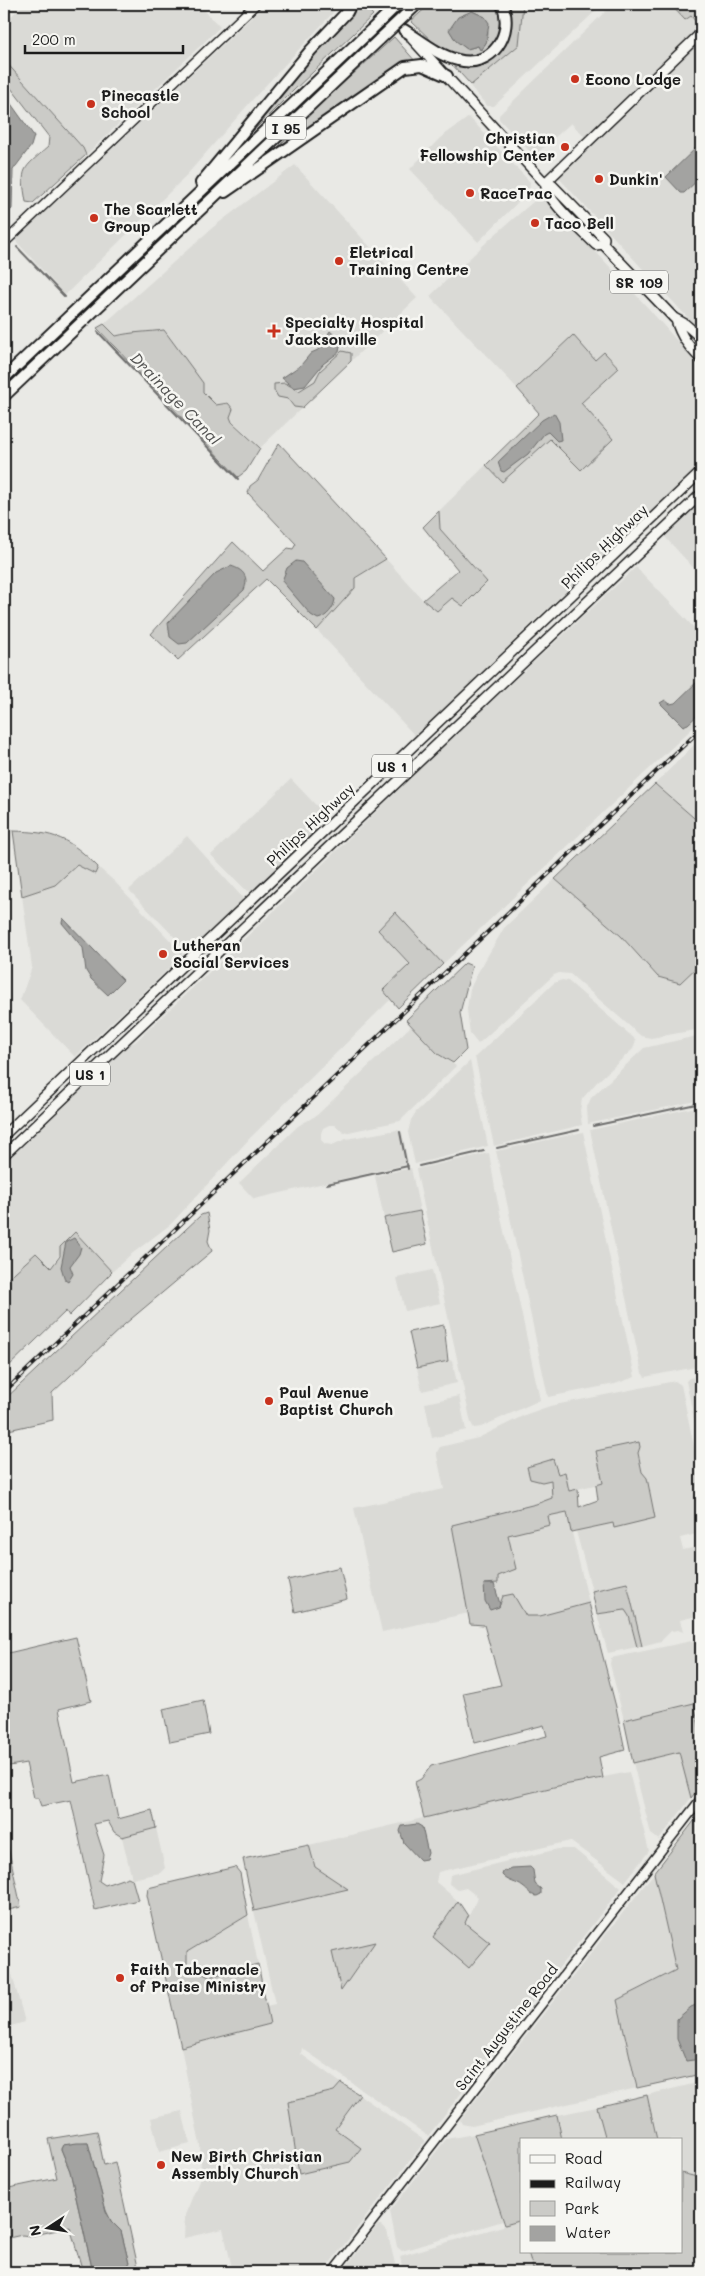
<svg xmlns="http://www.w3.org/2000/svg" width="705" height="2276" font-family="Mali,sans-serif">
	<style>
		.built { fill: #dadad6; fill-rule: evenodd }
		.green { fill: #cbcbc7; stroke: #747472; fill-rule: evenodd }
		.water { fill: #a3a3a1; stroke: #6d6d6c }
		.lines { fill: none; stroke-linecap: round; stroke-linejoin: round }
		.stream { stroke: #6d6d6c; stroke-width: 2 }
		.secondary-casing { stroke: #1c1c1c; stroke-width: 11 }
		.primary-casing { stroke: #1c1c1c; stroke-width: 12 }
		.highway-casing { stroke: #1c1c1c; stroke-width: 14 }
		.secondary { stroke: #f6f6f2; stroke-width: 8 }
		.primary { stroke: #f6f6f2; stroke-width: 9 }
		.highway { stroke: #f6f6f2; stroke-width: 10 }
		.rail-casing { stroke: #1c1c1c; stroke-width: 4 }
		.rail { stroke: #f6f6f2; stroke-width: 2; stroke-dasharray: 5.5; stroke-linecap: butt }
		.highway-bridge-casing { stroke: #1c1c1c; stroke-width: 14; stroke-linecap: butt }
		.highway-bridge { stroke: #f6f6f2; stroke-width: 10 }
		.poi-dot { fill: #c8321e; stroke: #f6f6f2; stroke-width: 2 }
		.labels { text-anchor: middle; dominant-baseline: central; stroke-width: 5; stroke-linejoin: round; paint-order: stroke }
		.shield { fill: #f6f6f2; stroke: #5d5d5c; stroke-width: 1 }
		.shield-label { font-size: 14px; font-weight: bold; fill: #1c1c1c }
		.poi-label { font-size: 15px; font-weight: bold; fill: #1c1c1c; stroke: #f6f6f2; text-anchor: start }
		.street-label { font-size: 15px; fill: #1c1c1c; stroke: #f6f6f2 }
		.water-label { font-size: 16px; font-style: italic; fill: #525251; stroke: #f6f6f2 }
	</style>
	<rect width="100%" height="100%" fill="#e9e9e5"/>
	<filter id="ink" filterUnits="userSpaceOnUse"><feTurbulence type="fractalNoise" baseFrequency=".02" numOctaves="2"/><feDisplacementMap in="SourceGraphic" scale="10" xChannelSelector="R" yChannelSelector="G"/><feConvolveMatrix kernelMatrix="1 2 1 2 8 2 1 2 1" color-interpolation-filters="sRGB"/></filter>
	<g filter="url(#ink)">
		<!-- built -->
		<path class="built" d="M24,4h188l-7,7 15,16 -134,128 -3,-7 -79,-88v-37z
			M266,4h75l-87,94 -70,80 -119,117 -50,-55z
			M523,4h80l-109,102h-7l-17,-20 49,-41z
			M613,4h58l14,16 6,-4 10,12 -114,111 -16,-16 -37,33 -35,-37v-4z
			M701,39v293l-143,-155z
			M469,117l61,65 -1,9 -51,51 -68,-73 30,-31z
			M295,165l122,133 -157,150 -57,-56 -38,-62 -33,5 -8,-1 -8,2 -12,-12 108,-96z
			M540,196l5,1 104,112 52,59v97l-171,160 -114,112 -99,-107 38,-42v-9l31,-20 37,41 13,11 16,-13 35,-16 -47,-53 -1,-18 47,-46 16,17 48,-43 31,31 10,-11 -10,-56 38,-35 -15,-16 -9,8 -70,22 -8,6 -87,-92 61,-58z
			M701,503v73l-36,-39z
			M636,567l65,68v85l-258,244 -48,-51 -17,17 32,35 -27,25 7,10 -139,137 -80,87 -42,32 -17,16 -37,-40 -25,36 -46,14v-118l126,-120 5,-2 159,-150 138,-135z
			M701,738v86l-46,-40z
			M291,779l38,40 -75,72h-7l-36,-36z
			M187,836l55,61v5l-48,46 -4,1h-4l-57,-59z
			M77,864l18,10 3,-7 16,14 68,72v3l-107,101 -55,-57 12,-33 -10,-71 32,-11z
			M555,879l66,57 37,41 22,6 21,-20v66l-50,9 -10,-2 -71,-62 -11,-1 -5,2 -76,69 -8,-10 -3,-25 3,-20 7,-15 27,-46z
			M562,980l6,1 68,59 -3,9 -36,33 -15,17 -2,12 2,14 -88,21 -19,-89 79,-74z
			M411,1026l27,28 18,12 -56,55 -56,12 -9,-8h-6l-6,3 -2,5v7l4,4 7,1 14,-6 51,-9 5,2 6,32 -154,35 -15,-16 59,-57 19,-11z
			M701,1035v65l-113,24 -1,-17 4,-9 53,-50z
			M470,1061l18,85 -73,18 -7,-32 3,-12 5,-8z
			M701,1106v260l-56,11 -3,-4 -52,-243z
			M583,1132l52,245 -20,7 -67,13 -52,-246z
			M489,1153l7,41 44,206 -59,27 -7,1 -3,-5 -55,-254z
			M411,1168l9,43 -36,7 -9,-42z
			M432,1270l8,33 -35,8 -8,-33z
			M452,1360l5,23 -35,8 -5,-23z
			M701,1376v77l-15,-72 3,-3z
			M675,1381l6,4 20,95v53l-21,5 3,12 18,-4v69l-21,5 3,12 -5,-2 -7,1 -10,10 -19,5 -15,-63 -35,8 -16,-60 37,-8 1,5 28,-56 -4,-20 2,-5 -37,36 -34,8 -4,-18 -7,1 -5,-14 -26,7 24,13 2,18 -17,6 -84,21 17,88 -87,19 -28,-124 90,-19 -7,-33v-4l3,-5 38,-9 49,-24 23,-8z
			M459,1396l7,34 -34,8 -7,-35z
			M567,1512l22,91 -49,13h-14l-23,-20 -3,8 -6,-20 4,-1v-7l10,-41 41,-10 -1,-9z
			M625,1610l4,6 8,31 -29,6 -11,-39z
			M701,1639v96l-7,-32 -70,17 -14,-56 1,-6z
			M679,1752l12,46 -32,42 -8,-6 -18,-71z
			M629,1772l20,79 -24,31 -55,-41 -132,31 -2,10 22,19 -25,36 32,-15 13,-25 -12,-9 -8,2 -9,-6 1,-9 108,-26h16l47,39 -193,248 -126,-88 -1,6 40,29 -7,8 -46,11 47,27 25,-34 65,46 -102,131h-90l-10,-43 -39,9 1,-23 14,-34 2,-19 -1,-17 -19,-98 89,-23 -4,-18 9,-2 -21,-93 93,-22 -32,-22 -6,-22 249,-59zM520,1867l13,3 2,14 -6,9 -6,-7 -6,-1 -14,-13z
			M156,1828l9,40 -5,5 -28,6 -10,-42z
			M654,1873l22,97 -59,30 20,88 -165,38 -10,-2 -2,-4z
			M248,1915l10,49 -49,13 -22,-11v-14z
			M4,1945l21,77 -21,6z
			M701,2082v96l-20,-5v-33h-24l-10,-45z
			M597,2107l9,33h-44l-5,-25z
			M182,2111l8,33 -31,8 -8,-34z
			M474,2134l29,87 -101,30 -5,-4 -7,-36 56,-72z
			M520,2221l1,31h7l6,20h-131l-3,-16z
			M378,2225h3l6,6 10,41h-55z"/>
		<!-- green -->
		<path class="green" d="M354,4h9l10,11 -80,76 -67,67z
			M430,4h68l6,20 -10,23 -20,10 -22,-3 -15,-8 -26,-25zM472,11l13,6c3,13 6,21 -4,33l-3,-4 -11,3 -13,-11 -4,-8z
			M505,4h18l-4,41 -48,40 -22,-24 11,3 44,-20z
			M670,4h31v24l-10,-12 -6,4z
			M394,37l22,25 -146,94 37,-40z
			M4,60l79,88 3,7 -53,48 -7,-1c-6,-35 -4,-32 22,-55l1,-10 -45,-58z
			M104,324l12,12c15,-4 33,-4 48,-6l39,53v9l13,13 12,-2 5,6 -3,8 2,5 28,26 -14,23 -8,6 -141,-149z
			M573,335l22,25 9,-8 15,16 -38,35 32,36 -32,31 -31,-31 -48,43 -16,-17 53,-52 -22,-25z
			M342,351l9,2v8l-49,47 -8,-1 -6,-8 -10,-2 -4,-7v-6l11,-1 14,8 16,-10 5,-10z
			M279,443l107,116 -31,19v10l-38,42 -51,-51 -88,81 -27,-26 82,-92 30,29 25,-23 5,1 3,-5 -48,-51 2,-7 8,-6z
			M439,511l1,18 47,53 -24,24 -11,-8 -15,13 -14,-11 35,-30 -35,-43z
			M655,784l46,40v139l-21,20 -22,-6 -37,-41 -66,-57z
			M13,831c42,1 56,7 85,36l-3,7 -18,-9 -22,20 -33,11z
			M395,912l48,52 -45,44 -15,-18 27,-26 -32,-34z
			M465,963l7,3 -12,47 6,37 -13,13 -15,-9 -32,-34z
			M420,1211l7,33 -35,8 -8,-34z
			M207,1213l3,17 -2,11 4,10 -87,73 -73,69 1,27 -49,11v-31l197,-185z
			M75,1232l37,40 -43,44 -3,-5 -62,60v-89l32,-29 15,15 9,-12v-9z
			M444,1325l4,36 -31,7 -8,-36z
			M639,1442l1,5 -2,6 4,19 5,6 8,40 -41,10 -1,-5 -42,9 -4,-20 -19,4 2,9 -42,10 8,34 -18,7v7l-14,1 15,23 4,-11 10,-2 13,22h14l49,-13 27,104 9,43 -26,7 4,21 -45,8 -134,32 -9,-36 6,-3 10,-13 116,-30 -3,-11 -69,18 -12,-50 38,-8 -17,-60 -14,-1 -18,-99 84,-21 16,-6 -1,-18 -9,2 -12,-3 -3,-12 26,-8 5,15 7,-2 4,19 9,-2 1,18 19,-7 -2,-15 7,-2 -7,-32z
			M340,1567l7,32 -52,13 -7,-32z
			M627,1583l15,63 -5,1 -8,-31 -4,-6 -28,4 -5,-23z
			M76,1637l15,64 -32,8 15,73 35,-7 9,44 34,-9 4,18 -34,9 -8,-5 -6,-11 -14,3 10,31 -5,26 6,4 23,-8 4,2 6,21 -43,10 -24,-110 -30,6 -3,-8h-4l-8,-35 -22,4v-113z
			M203,1700l6,34 -39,8 -7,-33z
			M694,1703l7,32v50l-10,13 -12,-46 -46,11 -9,-43z
			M701,1812v262l-64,14 -20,-88 59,-30 -22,-97z
			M4,1828l17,79 -17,4z
			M309,1845l6,22 33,22 -94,22 -11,-52z
			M235,1867l5,6 8,42 -61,37v14l22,11 49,-13 12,60 -89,23 -34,-152 1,-7z
			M458,1901l10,15 -3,7 25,20 -21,25 -36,-31z
			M375,1942l-34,49 -9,-39z
			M341,2083l19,12 -25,34 26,19 -11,14 -51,12 -11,-72 46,-11z
			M647,2095l10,45h-51l-9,-33z
			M557,2115l5,25h-41v87l-2,-6 -14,4 -31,-91z
			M97,2131l7,34 11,-3 24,110h-8l-10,-41 -10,-10 -5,-10 -18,-68 -25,2 -2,4 9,22 23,101h-10l-13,-45 -39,9 -9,-1 -18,4v-50l53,-11 -9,-39z
			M681,2173l20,5v94h-167l-6,-20h153z"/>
		<!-- water -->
		<path class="water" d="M472,11l13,6 4,6 -3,20 -6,7 -2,-4 -11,3 -11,-8 -7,-11 9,-13z
			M4,94l30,42 -3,10 -18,24 -1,39 -6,4 -2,-1z
			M701,143v34l-17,16h-3l-15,-16z
			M330,331l11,10 -2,11 -16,12 -18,22 -11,2 -12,-10 19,-13 10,-12 7,-3z
			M554,413l5,9 2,18 -4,1 -9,-9 -4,2 -16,20 -24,18 -3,-1 -3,-9 44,-42z
			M296,561l6,1 33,37c-1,9 -8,18 -17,20l-7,-4 -29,-34 5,-13z
			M231,566c13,4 18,11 13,24l-57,53 -8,1 -9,-7 -2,-14 48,-50z
			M701,678v34l-13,12 -5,2 -23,-23 5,-3 5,4 5,-1z
			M63,918l60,62 -15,15 -17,-16 -5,-8 -3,-23 -21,-25z
			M74,1238l7,9 -2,7 -9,12 3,8 -5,8 -3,-2 -4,-13 5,-25z
			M484,1584h10l6,20 -1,3 -9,3 -5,-9z
			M417,1824l5,3 6,26 -2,6 -6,1 -16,-17 -4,-12 2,-5z
			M530,1867l3,3 2,14 6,5v5l-4,2c-8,-1 -8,-5 -14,-9 -6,-5 -15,-5 -21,-12l1,-3 9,-4z
			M701,2003v56l-15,2 -9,-22v-20l14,-12z
			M77,2143h11l18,68 5,10 10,10 10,41h-38l-23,-101 -9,-22 2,-4z"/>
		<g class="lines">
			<!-- stream -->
			<path class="stream" d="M4,228l1,1
				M17,247l48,50
				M98,332l140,147
				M593,1126l108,-23
				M400,1132l6,30
				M497,1148l82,-18
				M407,1164l1,5
				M419,1166l65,-15
				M327,1184l81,-18"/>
			<defs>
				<path id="secondary" d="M4,243l252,-239
					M333,2272l368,-473"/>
				<path id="primary" d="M412,39l133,144 7,2 47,48 5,5 -1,6 71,74 11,6 16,14
					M545,183l156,-150
					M545,183c2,19 37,47 51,62l7,-1
					M676,320c5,17 13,27 25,39
					M4,1135l697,-663
					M4,1155l697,-661"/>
				<path id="highway" d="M381,4l1,2
					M404,30c16,10 35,26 54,30 34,9 57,-27 44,-56
					M201,183l110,-133 36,-38 4,-8
					M225,192l180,-125 17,-2 25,11
					M4,378l367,-348
					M4,396l376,-357"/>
			</defs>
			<!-- secondary casing -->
			<use href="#secondary" class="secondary-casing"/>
			<!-- primary casing -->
			<use href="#primary" class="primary-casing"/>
			<!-- highway casing -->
			<use href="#highway" class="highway-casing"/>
			<!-- secondary -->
			<use href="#secondary" class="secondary"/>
			<!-- primary -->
			<use href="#primary" class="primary"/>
			<!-- highway -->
			<use href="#highway" class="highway"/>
			<defs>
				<path id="rail" d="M4,1392l697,-663"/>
			</defs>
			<!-- rail casing -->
			<use href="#rail" class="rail-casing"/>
			<!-- rail -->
			<use href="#rail" class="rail"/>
			<defs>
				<path id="highway-bridge" d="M371,30l27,-26
					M380,39l35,-33"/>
			</defs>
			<!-- highway-bridge casing -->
			<use href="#highway-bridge" class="highway-bridge-casing"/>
			<!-- highway-bridge -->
			<use href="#highway-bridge" class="highway-bridge"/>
		</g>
	</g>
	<!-- markers -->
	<g class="poi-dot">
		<circle cx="575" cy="79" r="5"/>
		<circle cx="91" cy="104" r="5"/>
		<circle cx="565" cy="147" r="5"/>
		<circle cx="599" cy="179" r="5"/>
		<circle cx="470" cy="193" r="5"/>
		<circle cx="94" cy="218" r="5"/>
		<circle cx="535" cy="223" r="5"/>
		<circle cx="339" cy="261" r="5"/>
		<path d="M271.5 323.5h5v5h5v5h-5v5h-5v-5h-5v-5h5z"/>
		<circle cx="163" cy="954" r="5"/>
		<circle cx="269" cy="1401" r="5"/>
		<circle cx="120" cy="1978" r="5"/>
		<circle cx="161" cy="2165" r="5"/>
	</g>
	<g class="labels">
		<!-- shield labels -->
		<g class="shield">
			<rect x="266" y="116.5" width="40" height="23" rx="4"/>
			<rect x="610" y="270.5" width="58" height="23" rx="4"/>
			<rect x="372" y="754.5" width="40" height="23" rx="4"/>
			<rect x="70" y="1062.5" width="40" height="23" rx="4"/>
		</g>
		<g class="shield-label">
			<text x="286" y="128">I 95</text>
			<text x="639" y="282">SR 109</text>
			<text x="392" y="766">US 1</text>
			<text x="90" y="1074">US 1</text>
		</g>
		<!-- poi labels -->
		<g class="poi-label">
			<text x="585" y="79">Econo Lodge</text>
			<text x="101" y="95">Pinecastle<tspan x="101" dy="17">School</tspan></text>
			<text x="555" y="138" text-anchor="end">Christian<tspan x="555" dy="17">Fellowship Center</tspan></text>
			<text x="609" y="179">Dunkin'</text>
			<text x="480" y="193">RaceTrac</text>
			<text x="104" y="209">The Scarlett<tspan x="104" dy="17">Group</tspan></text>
			<text x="545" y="223">Taco Bell</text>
			<text x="349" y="252">Eletrical<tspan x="349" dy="17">Training Centre</tspan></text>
			<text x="285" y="322">Specialty Hospital<tspan x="285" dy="17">Jacksonville</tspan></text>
			<text x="173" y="945">Lutheran<tspan x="173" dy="17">Social Services</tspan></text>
			<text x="279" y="1392">Paul Avenue<tspan x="279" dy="17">Baptist Church</tspan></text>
			<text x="130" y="1969">Faith Tabernacle<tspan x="130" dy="17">of Praise Ministry</tspan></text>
			<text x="171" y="2156">New Birth Christian<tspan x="171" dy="17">Assembly Church</tspan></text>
		</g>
		<!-- street labels -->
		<g class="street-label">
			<text transform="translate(604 546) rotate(-44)">Philips Highway</text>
			<text transform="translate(310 824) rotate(-43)">Philips Highway</text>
			<text transform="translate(506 2027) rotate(-52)">Saint Augustine Road</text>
		</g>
		<!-- water labels -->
		<g class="water-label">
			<text transform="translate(176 398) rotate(46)">Drainage Canal</text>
		</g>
	</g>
	<!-- margin -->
	<rect width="705" height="2276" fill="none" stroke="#f6f6f2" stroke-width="20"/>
	<rect x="10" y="10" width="685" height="2256" fill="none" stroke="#1c1c1c" stroke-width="2" filter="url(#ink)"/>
	<!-- legend -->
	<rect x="520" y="2138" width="162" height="115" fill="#f6f6f2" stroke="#9f9f9c"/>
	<rect x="530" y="2155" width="25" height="8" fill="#f6f6f2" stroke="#9f9f9c"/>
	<text x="565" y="2164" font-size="15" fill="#1c1c1c">Road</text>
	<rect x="530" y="2180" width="25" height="8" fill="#1c1c1c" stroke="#9f9f9c"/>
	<text x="565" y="2188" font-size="15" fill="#1c1c1c">Railway</text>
	<rect x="530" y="2201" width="25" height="15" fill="#cbcbc7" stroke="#9f9f9c"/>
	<text x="565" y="2214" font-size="15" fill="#1c1c1c">Park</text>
	<rect x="530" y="2226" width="25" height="15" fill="#a3a3a1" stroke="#9f9f9c"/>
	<text x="565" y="2238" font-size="15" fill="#1c1c1c">Water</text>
	<!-- north arrow -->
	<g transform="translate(48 2228) rotate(258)" stroke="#f6f6f2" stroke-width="4" paint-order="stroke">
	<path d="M0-4L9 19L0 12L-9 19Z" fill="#1c1c1c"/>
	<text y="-8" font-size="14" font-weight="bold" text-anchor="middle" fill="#1c1c1c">N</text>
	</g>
	<!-- scale -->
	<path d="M25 45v8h158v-8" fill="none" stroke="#1c1c1c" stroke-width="2.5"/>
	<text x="32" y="45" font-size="15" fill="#1c1c1c" stroke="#f6f6f2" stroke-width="4" paint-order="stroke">200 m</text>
</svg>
